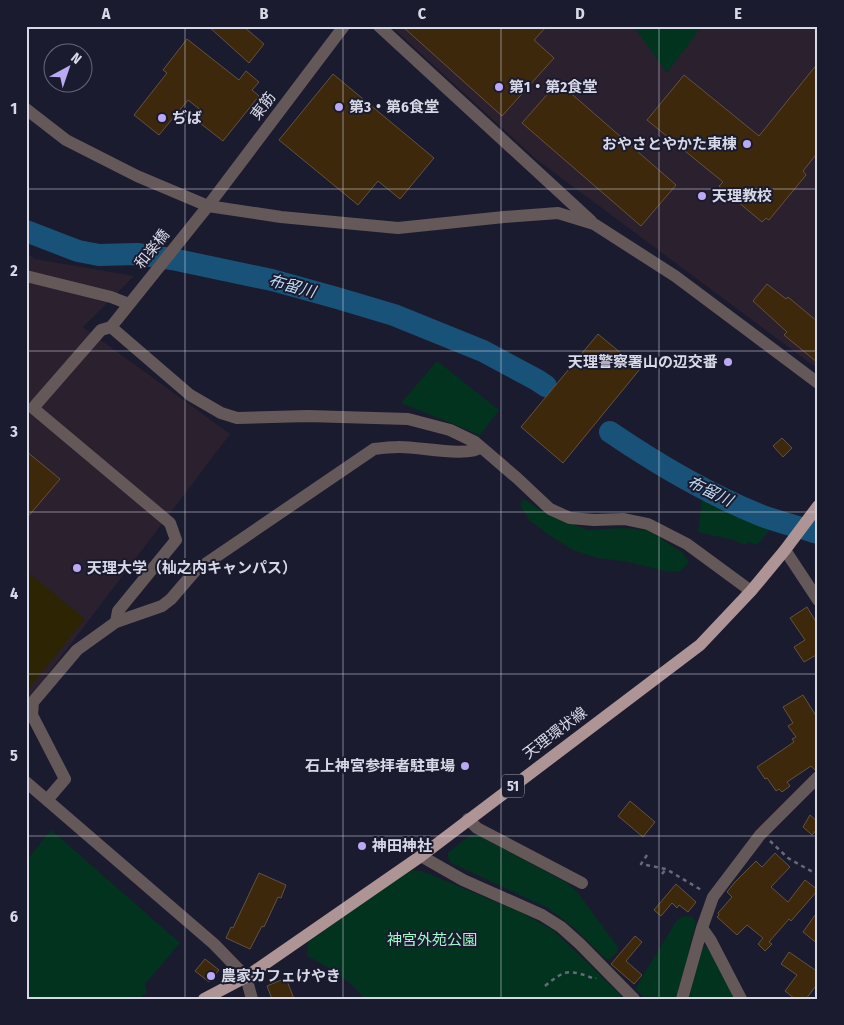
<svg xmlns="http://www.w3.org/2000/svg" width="844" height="1025" font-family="'Fira Sans Condensed','Noto Sans JP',sans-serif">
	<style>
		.education { fill: #2b202e }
		.green { fill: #02331f }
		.sand { fill: #2c2403 }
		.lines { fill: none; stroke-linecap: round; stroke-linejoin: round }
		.river { stroke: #195278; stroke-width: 22 }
		.building { fill: #3d280c; stroke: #63523e }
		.path { stroke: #68687a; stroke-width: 2.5; stroke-dasharray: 4 4; stroke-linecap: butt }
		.minor { stroke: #655859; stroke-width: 12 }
		.major { stroke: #af9495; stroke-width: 12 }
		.grid { fill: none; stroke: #d8d9e7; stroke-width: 1; stroke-opacity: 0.55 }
		.poi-dot { fill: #bca9f5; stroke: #1b1b2f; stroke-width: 2 }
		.labels { text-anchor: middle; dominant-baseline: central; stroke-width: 4; stroke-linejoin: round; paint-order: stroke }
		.shield { fill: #1b1b2f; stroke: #9fa0b0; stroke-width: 1 }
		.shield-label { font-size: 14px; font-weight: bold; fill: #d8d9e7 }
		.poi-label { font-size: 15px; font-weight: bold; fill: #d8d9e7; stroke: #1b1b2f; text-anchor: start }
		.street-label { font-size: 15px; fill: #d8d9e7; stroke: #1b1b2f }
		.park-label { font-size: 15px; fill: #9afac7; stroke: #1b1b2f }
		.water-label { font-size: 16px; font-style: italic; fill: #bcdaf2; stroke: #1b1b2f }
		.neatline { fill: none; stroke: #d8d9e7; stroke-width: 2 }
		.grid-label { font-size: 16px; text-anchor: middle; font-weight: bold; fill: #d8d9e7 }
	</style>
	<rect width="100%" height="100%" fill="#1b1b2f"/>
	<!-- education -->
	<path class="education" d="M391,26h427v343l-282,-210z
		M26,253l9,6 99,17 -51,51 147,107 -204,269z"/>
	<!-- green -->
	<path class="green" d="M633,26h69l-35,47z
		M437,361l62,49 -19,25 -79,-32z
		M703,492l71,33 -17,20 -9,-3 -3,3 -11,-5 -36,-8z
		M524,499l22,15 42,16 35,-2 24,2 35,22 7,10 -8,9 -12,1 -41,-10 -30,-4 -25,-8 -27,-17 -17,-13 -9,-15z
		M51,830l129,113 -35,41 2,8 -9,7h-112v-138z
		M470,835h8l91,49 9,9 40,54 -1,5 -7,7h-4l-33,-32 -25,-19 -97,-45 -3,-6v-4z
		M410,870l12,1 100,42 31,17 72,69h-261c-11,-17 -39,-34 -57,-43l1,-14z
		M685,916l7,1 4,5 -19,77h-31l-10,-9 2,-6 39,-64z
		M706,945l29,54h-46l13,-49z"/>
	<!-- sand -->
	<path class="sand" d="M26,571l59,48 -59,73z"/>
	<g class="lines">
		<!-- river -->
		<path class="river" d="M26,231l52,20 21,4 38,-1 35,5 100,21 65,18 57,17 89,36 54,29 9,6
			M610,432c47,32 96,61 150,83 18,7 39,12 58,18"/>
	</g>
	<!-- building -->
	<path class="building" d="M208,26h35l21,18 -15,19z
		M402,26h145l-13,14 20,18 -52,58z
		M187,39l52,41 7,-9 13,11 -7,8 7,6 -36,45 -27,-21 7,-8 -15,-12 -29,35 -25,-20 33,-42 -4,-3z
		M818,63v89l-15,19 3,4 -37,45 -3,-2 -4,4 -43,-36 4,-4 -76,-62 37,-45 75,61z
		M333,74l101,84 -34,41 -22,-18 -20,24 -79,-65z
		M558,82l118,103 -35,41 -119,-103z
		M767,284l19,15 2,-2 30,25v41l-34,-28 3,-3 -34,-31z
		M598,334l42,35 -77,94 -42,-36z
		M782,438l10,10 -9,9 -10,-11z
		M26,451l34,28 -34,40z
		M807,607l11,18v29l-14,8 -10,-15 11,-7 -15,-22z
		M803,695l15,24v50l-3,1 -4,-4 -24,16 3,4 -8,6 -3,-3 -3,2 -9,-13 -2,1 -8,-12 37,-25 -2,-3 4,-2 -8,-11 5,-3 -10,-16z
		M630,801l25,21 -12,15 -25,-21z
		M810,815l8,7v6l-6,7 -9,-8z
		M775,853l15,14 -19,20 17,15 17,-22 13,10 -27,31 -2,-2 -20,23 3,2 -7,7 -7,-7 5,-6 -16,-13 -10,10 -20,-18 2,-2 -1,-2 14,-16 -5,-5 8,-10 21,-21 6,6z
		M259,873l27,12 -5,13 -3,-1 -14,30 -2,-1 -12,23 -24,-11 5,-11 2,1z
		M676,884l20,18 -8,10 -9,-7 -2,3 -5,-5 -11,13 -7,-6z
		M818,911v33l-15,-12z
		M635,936l7,6 -16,19 16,14 -8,9 -23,-20z
		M789,952l29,20v11l-12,16h-11l-10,-8 12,-16 -16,-11z
		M205,959l14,11 -10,12 -14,-11z
		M286,978l8,21h-22l-5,-13z"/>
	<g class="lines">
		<!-- path -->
		<path class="path" d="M770,841l18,17 30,17
			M647,855l-6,9 25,5 37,22
			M662,874l4,-5
			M545,986c21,-18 26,-16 50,-7l1,-1"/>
		<!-- minor -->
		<path class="minor" d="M379,26l212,195
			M26,109l40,31 71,36 71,30 73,11 117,11 106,-11 54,-4 36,11 81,52 143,107
			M26,276l85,21 18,7
			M111,327l79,68 31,18 16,5 71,-2 100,3 42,11 25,12 42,36 33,31 20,9 24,2 30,-1 24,5 39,20 64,47
			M785,550l33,50
			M116,622l2,-11 58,-71 -6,-17 -137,-115 68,-78 10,-3 97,-121 136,-180
			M26,782l188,162 32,33 6,22
			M47,800l18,-21 -33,-64 1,-13 44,-52 39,-28 46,-16 9,-7 24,-28 179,-122c8,-1 16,-2 24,-2 18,-1 71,11 83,0
			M468,819l9,9 105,55
			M421,856l42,24 79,35 19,12 19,17 54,55
			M702,928l9,13 30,58
			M682,999l20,-71 11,-31 47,-62 58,-58"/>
		<!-- major -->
		<path class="major" d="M204,999l42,-22 175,-121 279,-211 51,-54 34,-41 33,-44"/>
	</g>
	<!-- grid -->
	<path class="grid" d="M185,26v973M343,26v973M501,26v973M659,26v973M26,189h792M26,351h792M26,512h792M26,674h792M26,836h792"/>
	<!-- markers -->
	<g class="poi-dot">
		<circle cx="499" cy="87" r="5"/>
		<circle cx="339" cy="107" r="5"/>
		<circle cx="162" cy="118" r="5"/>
		<circle cx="747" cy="144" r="5"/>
		<circle cx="702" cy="196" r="5"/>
		<circle cx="728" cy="362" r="5"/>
		<circle cx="77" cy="568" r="5"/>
		<circle cx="465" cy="766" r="5"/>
		<circle cx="362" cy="846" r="5"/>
		<circle cx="211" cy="976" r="5"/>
	</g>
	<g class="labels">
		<!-- shield labels -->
		<rect class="shield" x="502" y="774.5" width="22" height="23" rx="4"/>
		<g class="shield-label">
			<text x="513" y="786">51</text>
		</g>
		<!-- poi labels -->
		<g class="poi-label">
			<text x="509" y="87">第1・第2食堂</text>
			<text x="349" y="107">第3・第6食堂</text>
			<text x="172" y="118">ぢば</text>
			<text x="737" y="144" text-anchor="end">おやさとやかた東棟</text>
			<text x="712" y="196">天理教校</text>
			<text x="718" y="362" text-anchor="end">天理警察署山の辺交番</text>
			<text x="87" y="568">天理大学（杣之内キャンパス）</text>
			<text x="455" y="766" text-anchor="end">石上神宮参拝者駐車場</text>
			<text x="372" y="846">神田神社</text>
			<text x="221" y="976">農家カフェけやき</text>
		</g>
		<!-- street labels -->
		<g class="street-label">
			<text transform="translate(263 106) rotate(-53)">東筋</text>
			<text transform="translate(152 249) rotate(-51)">和楽橋</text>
			<text transform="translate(555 733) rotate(-37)">天理環状線</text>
		</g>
		<!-- park labels -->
		<g class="park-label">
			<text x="432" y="940">神宮外苑公園</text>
		</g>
		<!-- water labels -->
		<g class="water-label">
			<text transform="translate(292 286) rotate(15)">布留川</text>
			<text transform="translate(710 491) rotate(26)">布留川</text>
		</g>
	</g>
	<!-- border -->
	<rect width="844" height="1025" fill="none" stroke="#1b1b2f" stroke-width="55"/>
	<!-- north arrow -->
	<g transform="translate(68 68) rotate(40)"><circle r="24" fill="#1b1b2f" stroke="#676779"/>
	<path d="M0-4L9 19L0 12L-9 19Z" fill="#bca9f5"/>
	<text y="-8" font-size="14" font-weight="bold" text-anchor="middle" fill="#d8d9e7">N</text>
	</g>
	<rect x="28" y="28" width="788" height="970" class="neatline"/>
	<g class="grid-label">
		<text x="106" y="19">A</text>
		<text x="264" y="19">B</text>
		<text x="422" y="19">C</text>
		<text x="580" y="19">D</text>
		<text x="738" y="19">E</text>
		<text x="14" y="114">1</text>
		<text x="14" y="276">2</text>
		<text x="14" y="437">3</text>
		<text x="14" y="599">4</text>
		<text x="14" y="761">5</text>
		<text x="14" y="922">6</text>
	</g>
</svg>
